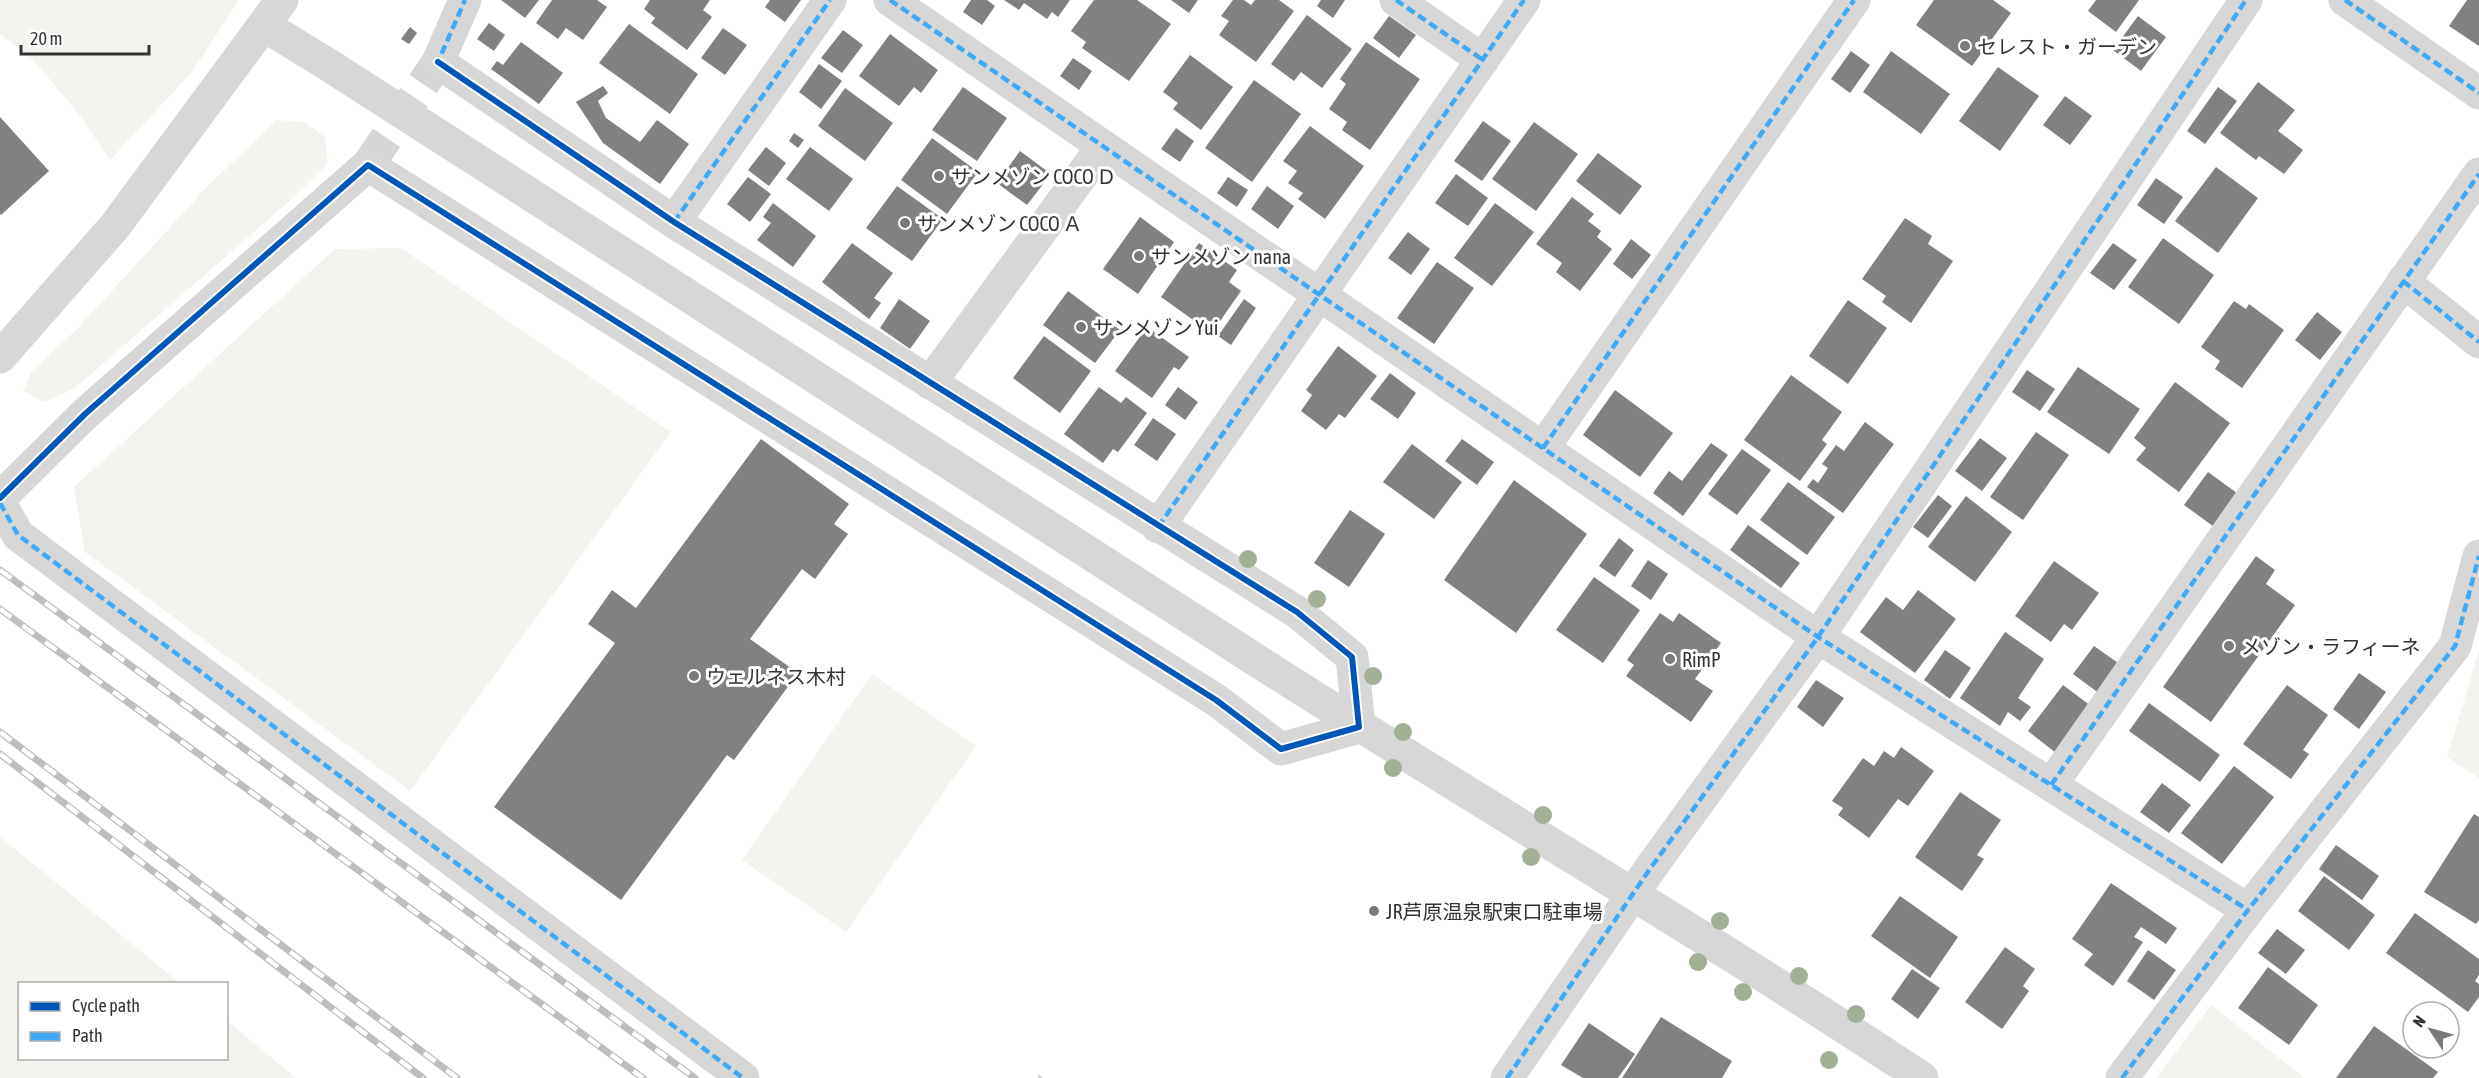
<svg xmlns="http://www.w3.org/2000/svg" width="2479" height="1078" font-family="'Asap Condensed','Noto Sans JP',sans-serif">
	<style>
		.green { fill: #f1f5ed }
		.building { fill: #818181 }
		.lines { fill: none; stroke-linecap: round; stroke-linejoin: round }
		.minor-tunnel { stroke: #d6d6d6; stroke-width: 33; stroke-dasharray: 33 16; stroke-linecap: butt }
		.path { stroke: #d6d6d6; stroke-width: 4; stroke-dasharray: 3 3; stroke-linecap: butt }
		.minor { stroke: #d7d7d7; stroke-width: 33 }
		.tertiary { stroke: #d7d7d7; stroke-width: 33 }
		.rail-casing { stroke: #bebebe; stroke-width: 7 }
		.rail { stroke: #fff; stroke-width: 4.5; stroke-dasharray: 14; stroke-linecap: butt }
		.tertiary-bridge { stroke: #d7d7d7; stroke-width: 33 }
		.quiet { stroke: #3fa9f5; stroke-width: 4.5; stroke-dasharray: 9 4.5; stroke-linecap: butt }
		.cycleway-casing { stroke: #fff; stroke-width: 10 }
		.cycleway { stroke: #0057b8; stroke-width: 6 }
		.tree { fill: #a2b095 }
		.poi-dot { fill: #7a7a7a; stroke: #fff; stroke-width: 2 }
		.labels { text-anchor: middle; dominant-baseline: central; stroke-width: 6; stroke-linejoin: round; paint-order: stroke }
		.poi-label { font-size: 20px; fill: #333; stroke: #fff; text-anchor: start }
	</style>
	<rect width="100%" height="100%" fill="#fff"/>
	<!-- green -->
	<path class="green" d="M0,0h239l-47,72 -82,88c-30,-46 -65,-94 -110,-126z
		M276,120l28,2 21,15 3,26 -33,33 -220,192 -30,14 -22,-11 9,-20 45,-42 128,-140z
		M401,248l270,184 -261,359 -325,-239 -11,-65 261,-238z
		M2479,651v127l-32,-21z
		M872,674l104,72 -130,186 -104,-72z
		M0,837l180,146 -160,1v74h206l1,-37 69,57h-296z
		M2211,1005l94,73h-149z"/>
	<!-- building -->
	<path class="building" d="M501,0h38l-14,18z
		M552,0h45l10,7 -24,33 -17,-12 -8,11 -22,-16z
		M650,0h60l-7,10 9,7 -25,33 -36,-27 4,-5 -11,-9z
		M770,0h31l-16,22 -20,-15z
		M971,0h16l8,6 -13,19 -19,-13z
		M1004,0h66l-12,17 -6,-5 -5,7 -23,-16 -5,7z
		M1094,0h43l34,24 -42,57 -47,-33 4,-6 -15,-11z
		M1171,0h27l-9,13z
		M1233,0h11l7,5 4,-5h24l15,11 -38,51 -37,-27 10,-14 -8,-5z
		M1321,0h24l-12,18 -16,-12z
		M1934,0h59l18,13 -39,53 -56,-41z
		M2096,0h43l-23,32 -28,-21z
		M2467,0h12v46l-30,-20z
		M1307,15l45,34 -30,39 -21,-16 -7,9 -23,-17z
		M1389,16l27,19 -17,23 -26,-20z
		M2138,16l28,21 -25,34 -28,-21z
		M489,23l16,12 -11,16 -17,-12z
		M629,24l69,50 -28,40 -71,-51z
		M410,27l7,6 -8,11 -8,-5z
		M723,28l24,17 -22,30 -24,-17z
		M843,30l20,15 -21,28 -21,-15z
		M890,34l48,36 -17,23 -7,-6 -15,19 -40,-30z
		M521,42l42,31 -24,31 -48,-35 6,-8 6,4z
		M1366,42l54,37 -50,71 -28,-20 5,-8 -18,-13 17,-25 -6,-5z
		M1851,51l19,14 -20,28 -19,-14z
		M1891,51l59,43 -29,40 -58,-42z
		M1190,55l43,32 -32,43 -28,-21 5,-6 -15,-11z
		M1073,58l19,13 -13,19 -19,-14z
		M819,64l23,17 -21,28 -22,-17z
		M1998,67l41,29 -39,55 -41,-30z
		M1254,80l47,34 -49,68 -47,-34z
		M2258,82l37,28 -17,21 25,19 -19,24 -25,-18 -3,4 -36,-27z
		M603,86l5,7 -10,8 8,17 34,24 17,-22 32,24 -29,40 -57,-41 -27,-41z
		M963,87l44,31 -30,43 -45,-31z
		M2218,87l19,14 -32,43 -18,-13z
		M845,88l48,35 -28,38 -47,-35z
		M2065,96l27,20 -22,29 -27,-20z
		M0,117l49,54 -48,44 -1,-1z
		M1483,121l28,20 -29,40 -28,-20z
		M1534,122l44,32 -42,57 -44,-32z
		M1310,126l54,40 -39,53 -27,-20 5,-6 -15,-10 9,-12 -14,-10z
		M1176,128l18,13 -14,21 -19,-13z
		M794,133l10,7 -6,8 -9,-7z
		M932,138l46,34 -31,42 -46,-34z
		M766,147l20,16 -17,23 -21,-16z
		M810,147l43,32 -24,32 -43,-32z
		M1020,151l31,23 -24,31 -30,-22z
		M1598,153l44,33 -22,29 -44,-34z
		M2216,167l42,31 -40,55 -43,-32z
		M1456,174l32,24 -20,28 -33,-23z
		M748,177l23,17 -21,28 -23,-18z
		M1228,177l20,13 -11,17 -20,-14z
		M2156,178l27,19 -19,27 -27,-19z
		M897,186l46,33 -31,42 -46,-33z
		M1267,186l27,20 -16,23 -27,-20z
		M1572,197l22,17 -6,7 13,10 -4,6 15,12 -32,42 -24,-19 6,-9 -26,-19z
		M773,203l43,33 -23,31 -36,-27 14,-17 -8,-6z
		M1495,203l39,29 -42,54 -38,-28z
		M1140,217l34,25 -36,52 -35,-25z
		M1905,218l27,18 -4,8 25,17 -42,62 -29,-21 4,-6 -24,-17z
		M1408,232l22,17 -19,26 -23,-17z
		M2163,238l51,37 -35,49 -51,-37z
		M1631,239l20,16 -19,24 -19,-15z
		M852,243l41,30 -19,25 7,5 -12,16 -47,-37z
		M1199,243l38,27 -8,12 12,9 -25,36 -9,-7 -4,7 -42,-30z
		M2113,243l24,17 -23,30 -24,-17z
		M1437,262l37,26 -40,56 -37,-26z
		M1068,291l52,39 -25,33 -52,-38z
		M899,299l31,22 -20,28 -30,-21z
		M1244,299l12,9 -25,37 -13,-9z
		M1848,300l39,28 -39,56 -39,-28z
		M2234,301l12,8 3,-5 35,26 -42,58 -27,-19 5,-8 -19,-14z
		M2317,312l25,20 -22,28 -25,-20z
		M1147,327l42,30 -10,13 -5,-3 -22,31 -37,-27z
		M1044,336l47,35 -31,42 -47,-35z
		M1338,346l39,30 -32,42 -6,-4 -13,16 -25,-19 11,-16 -6,-5z
		M2078,367l62,42 -31,45 -62,-42z
		M2027,370l28,19 -15,22 -28,-19z
		M1390,373l26,20 -18,26 -28,-20z
		M1791,375l51,37 -20,28 5,4 -27,37 -56,-41z
		M2175,382l55,41 -51,69 -43,-32 10,-12 -12,-10z
		M1099,387l22,16 5,-6 21,16 -29,39 -5,-3 -10,14 -39,-29z
		M1178,387l20,15 -13,18 -20,-15z
		M1615,390l58,43 -33,44 -57,-42z
		M1153,418l23,16 -19,27 -23,-16z
		M1865,422l29,22 -51,69 -36,-26 6,-8 5,4 10,-15 -6,-4 14,-19 8,6z
		M2036,432l33,23 -46,65 -33,-23z
		M1980,438l27,20 -25,33 -27,-20z
		M761,439l88,65 -15,20 14,10 -33,45 -13,-10 -52,70 48,34 -64,87 -7,-5 -106,145 -127,-93 121,-164 -27,-19 24,-34 24,18z
		M1462,439l32,23 -17,23 -32,-24z
		M1711,443l17,12 -45,61 -30,-23 16,-22 13,10z
		M1412,444l50,38 -28,37 -51,-37z
		M1742,449l29,21 -34,45 -29,-21z
		M2208,472l33,24 -24,33 -33,-24z
		M1514,480l73,54 -71,99 -72,-53z
		M1788,482l47,35 -28,38 -47,-35z
		M1938,495l14,11 -24,32 -15,-11z
		M1966,496l46,36 -37,50 -47,-35z
		M1350,510l35,24 -36,53 -35,-24z
		M1748,525l52,38 -19,25 -51,-38z
		M1619,538l15,12 -19,27 -16,-11z
		M2256,556l19,14 -9,14 29,21 -84,117 -48,-35z
		M1648,560l20,14 -17,26 -20,-14z
		M2054,561l45,32 -27,37 -8,-6 -13,18 -36,-26z
		M1594,577l46,33 -37,53 -47,-33z
		M1918,590l38,29 -41,54 -55,-41 26,-35 17,13z
		M1660,613l13,9 6,-9 42,30 -26,36 18,12 -22,31 -65,-46 8,-11 -7,-5z
		M2005,632l39,27 -26,39 13,9 -11,14 -12,-9 -8,14 -40,-28z
		M2094,646l27,19 -21,29 -27,-20z
		M1945,650l26,18 -21,31 -26,-19z
		M2359,673l27,19 -27,37 -26,-20z
		M1816,680l28,18 -21,29 -26,-20z
		M2063,685l28,21 -35,47 -28,-22z
		M2287,685l41,30 -25,35 6,4 -18,25 -48,-35z
		M2149,703l71,52 -20,27 -71,-51z
		M1901,747l33,24 -26,35 -10,-7 -29,39 -31,-23 5,-7 -11,-7 31,-43 11,8 10,-15 10,7z
		M2234,766l40,31 -52,67 -41,-31z
		M2162,783l29,22 -22,28 -29,-21z
		M1960,792l41,28 -24,35 7,4 -22,32 -47,-34z
		M2474,814l5,3v103l-3,4 -52,-32z
		M2336,845l43,31 -17,24 -43,-31z
		M2324,876l51,39 -26,35 -51,-39z
		M2111,883l66,45 -11,16 -25,-17 -7,10 9,5 -30,44 -29,-21 9,-11 -21,-15z
		M1900,896l58,41 -28,41 -59,-42z
		M2415,913l64,46v16l-4,6 4,3v13l-11,15 -82,-59z
		M2277,929l28,21 -19,24 -28,-21z
		M2005,947l30,22 -12,17 6,5 -27,38 -37,-27z
		M2148,950l28,20 -22,30 -27,-19z
		M2268,967l50,38 -29,40 -51,-37z
		M1912,969l28,19 -22,31 -27,-20z
		M1661,1017l71,44 -10,17h-100z
		M1589,1023l46,31 -17,24h-35l-22,-13z
		M2374,1026l64,46 -5,6h-97z"/>
	<g class="lines">
		<!-- minor-tunnel -->
		<path class="minor-tunnel" d="M368,165l70,-103"/>
		<!-- path -->
		<path class="path" d="M1039,1078l3,-5"/>
		<!-- minor -->
		<path class="minor" d="M890,0l928,637 430,273
			M1396,0l87,60
			M2345,0l134,93
			M674,222l156,-222
			M2403,281l76,61
			M930,383l173,-237
			M1543,448l311,-448
			M0,498l85,-84 283,-249 848,535 65,49 78,-22 -7,-70 -55,-45 -623,-390 -236,-160 27,-62
			M0,503l18,32 725,543
			M1158,527l366,-527
			M2051,785l428,-611
			M1507,1078l145,-212 166,-229 428,-637
			M2122,1078l126,-168 207,-264 24,-90"/>
		<!-- tertiary -->
		<path class="tertiary" d="M265,26l62,38
			M0,357l115,-131 167,-226
			M1245,653c224,144 455,278 677,425"/>
		<defs>
			<path id="rail" d="M0,570l695,508
				M0,609l643,469
				M0,732l457,346
				M0,754l423,324"/>
		</defs>
		<!-- rail casing -->
		<use href="#rail" class="rail-casing"/>
		<!-- rail -->
		<use href="#rail" class="rail"/>
		<!-- tertiary-bridge -->
		<path class="tertiary-bridge" d="M327,64l918,589"/>
		<!-- quiet -->
		<path class="quiet" d="M890,0l928,637 430,273
			M1396,0l87,60
			M2345,0l134,93
			M442,64l-4,-2 27,-62
			M674,222l156,-222
			M2403,281l76,61
			M1543,448l311,-448
			M0,503l18,32 725,543
			M1158,527l366,-527
			M2051,785l428,-611
			M1507,1078l145,-212 166,-229 428,-637
			M2122,1078l126,-168 207,-264 24,-90"/>
		<defs>
			<path id="cycleway" d="M0,498l85,-84 283,-249 848,535 65,49 78,-22 -7,-70 -55,-45 -623,-390 -236,-160"/>
		</defs>
		<!-- cycleway casing -->
		<use href="#cycleway" class="cycleway-casing"/>
		<!-- cycleway -->
		<use href="#cycleway" class="cycleway"/>
	</g>
	<!-- trees -->
	<g class="tree">
		<circle cx="1248" cy="559" r="9"/>
		<circle cx="1317" cy="599" r="9"/>
		<circle cx="1373" cy="676" r="9"/>
		<circle cx="1403" cy="732" r="9"/>
		<circle cx="1393" cy="768" r="9"/>
		<circle cx="1543" cy="815" r="9"/>
		<circle cx="1531" cy="857" r="9"/>
		<circle cx="1720" cy="921" r="9"/>
		<circle cx="1698" cy="962" r="9"/>
		<circle cx="1799" cy="976" r="9"/>
		<circle cx="1743" cy="992" r="9"/>
		<circle cx="1856" cy="1014" r="9"/>
		<circle cx="1829" cy="1060" r="9"/>
	</g>
	<!-- markers -->
	<g class="poi-dot">
		<circle cx="1965" cy="46" r="6"/>
		<circle cx="939" cy="176" r="6"/>
		<circle cx="905" cy="223" r="6"/>
		<circle cx="1139" cy="256" r="6"/>
		<circle cx="1081" cy="327" r="6"/>
		<circle cx="2229" cy="646" r="6"/>
		<circle cx="1670" cy="659" r="6"/>
		<circle cx="694" cy="676" r="6"/>
		<circle cx="1374" cy="911" r="6"/>
	</g>
	<g class="labels">
		<!-- poi labels -->
		<g class="poi-label">
			<text x="1977" y="46">セレスト・ガーデン</text>
			<text x="951" y="176">サンメゾン COCO Ｄ</text>
			<text x="917" y="223">サンメゾン COCO Ａ</text>
			<text x="1151" y="256">サンメゾン nana</text>
			<text x="1093" y="327">サンメゾン Yui</text>
			<text x="2241" y="646">メゾン・ラフィーネ</text>
			<text x="1682" y="659">RimP</text>
			<text x="706" y="676">ウェルネス木村</text>
			<text x="1386" y="911">JR芦原温泉駅東口駐車場</text>
		</g>
	</g>
	<!-- legend -->
	<rect x="18" y="982" width="210" height="78" fill="#ffffff" stroke="#adadad" stroke-width="1.5"/>
	<rect x="30" y="1002" width="30" height="9" fill="#0057b8" stroke="#adadad" stroke-width="1.5"/>
	<text x="72" y="1012" font-size="18" fill="#333333">Cycle path</text>
	<rect x="30" y="1032" width="30" height="9" fill="#3fa9f5" stroke="#adadad" stroke-width="1.5"/>
	<text x="72" y="1042" font-size="18" fill="#333333">Path</text>
	<!-- north arrow -->
	<g transform="translate(2431 1030) rotate(306)"><circle r="28" fill="#ffffff" stroke="#adadad" stroke-width="1.5"/>
	<path d="M0-4.5L10 22L0 15L-10 22Z" fill="#7a7a7a"/>
	<text y="-9" font-size="16" font-weight="bold" text-anchor="middle" fill="#333333">N</text>
	</g>
	<!-- scale -->
	<path d="M21 45v9h128v-9" fill="none" stroke="#333333" stroke-width="3"/>
	<text x="30" y="45" font-size="18" fill="#333333" stroke="#ffffff" stroke-width="4.5" paint-order="stroke">20 m</text>
</svg>
